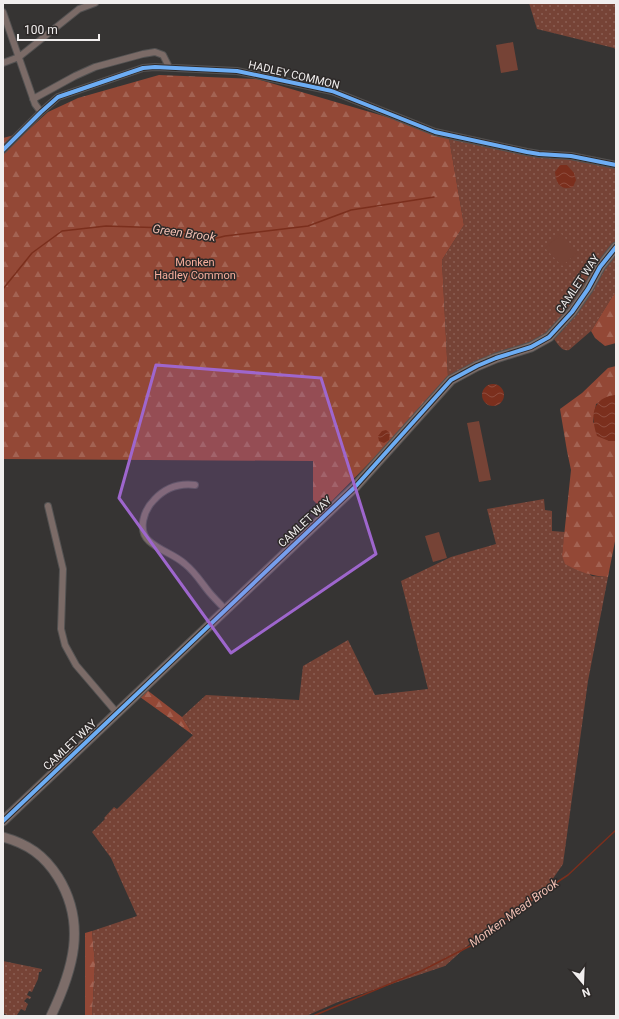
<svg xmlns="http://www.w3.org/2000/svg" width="619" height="1019" font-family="Roboto,sans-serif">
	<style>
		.green { fill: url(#green-dots) }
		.forest { fill: url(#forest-firs) }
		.pitch { fill: #764336 }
		.water { fill: url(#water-waves) }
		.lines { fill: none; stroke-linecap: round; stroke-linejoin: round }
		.stream { stroke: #7b2f1d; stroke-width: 1.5 }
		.street-casing { stroke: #535252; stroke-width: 8 }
		.secondary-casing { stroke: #535252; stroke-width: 11 }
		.street { stroke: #7b6b67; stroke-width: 6 }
		.secondary { stroke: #7d6d69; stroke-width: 9 }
		.cycleway-casing { stroke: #2d2928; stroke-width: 6 }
		.cycleway { stroke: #6dadf4; stroke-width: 4 }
		.marked { fill: #9e66cd; fill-opacity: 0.2; stroke: #9e66cd; stroke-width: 3; stroke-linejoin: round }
		.labels { text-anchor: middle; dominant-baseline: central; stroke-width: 3; stroke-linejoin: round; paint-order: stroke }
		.street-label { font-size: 11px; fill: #f1eeee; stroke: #2d2928 }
		.park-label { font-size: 11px; fill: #f7ae9c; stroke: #2d2928 }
		.water-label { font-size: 12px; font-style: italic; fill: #f3c1b4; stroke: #2d2928 }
	</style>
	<defs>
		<pattern id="green-dots" width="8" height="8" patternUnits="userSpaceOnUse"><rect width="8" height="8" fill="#764336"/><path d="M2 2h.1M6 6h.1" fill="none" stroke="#8a5e53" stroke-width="1.8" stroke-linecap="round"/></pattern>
		<pattern id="forest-firs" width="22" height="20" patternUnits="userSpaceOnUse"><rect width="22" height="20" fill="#934836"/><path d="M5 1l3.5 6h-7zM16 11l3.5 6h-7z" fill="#a36353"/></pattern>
		<pattern id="water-waves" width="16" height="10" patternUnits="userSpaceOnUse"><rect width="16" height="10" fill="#7b2f1d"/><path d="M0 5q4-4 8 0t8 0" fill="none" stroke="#8e4d3e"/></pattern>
	</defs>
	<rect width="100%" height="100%" fill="#363433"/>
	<!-- green -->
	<path class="green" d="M529,3h87v47l-2,-2 -77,-19z
		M449,138l81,18 41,3 45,9v75l-31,46 -28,36 -20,17 -89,35 -6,-117 22,-35z
		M616,253v39l-4,5 -21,34 -22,19c-7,2 -11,-6 -15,-11 13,-13 26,-28 35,-44 8,-14 16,-30 27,-42z
		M544,499l1,11 7,1v20l13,1 -3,23 30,21 16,1 -20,104 -25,183 -22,32 -56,34 -40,36 -107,36 -32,14h-214l3,-52 -3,-33 45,-15 -26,-58 -19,-26 13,-13 -1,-1 10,-11 3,2 76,-74 -11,-18 24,-22 93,5 4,-34 45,-26 27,55 53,-6 -27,-108 50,-24 45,-13 -9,-35z
		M3,961l39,8 -1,3h-2l-1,7 -6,13 -3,-1 -2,4 4,2 -1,2 -3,-1 -3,3 4,3 -3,7 -4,-2 -4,6 1,1h-10l-5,-3z"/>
	<!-- forest -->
	<path class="forest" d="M159,75l98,4 171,50 21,9 15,87 -22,35 6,117 -67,74 -58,59 -10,-10v-39l-310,-2v-321l23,-6 22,-20 30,-14z
		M616,292v51l-11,3 -10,-8 -4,-7 21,-34z
		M616,366v29l-20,9 -3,18 16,19h7v95l-8,41c-16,-1 -29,-5 -43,-13l-3,-9 9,-85 -4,-19 -7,-42 22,-16 26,-25z
		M147,690l35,27 11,18 -53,-38z
		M92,931l3,33 -3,52h-7v-83z"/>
	<!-- pitch -->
	<path class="pitch" d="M513,42l5,28 -17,3 -5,-28z
		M561,234l17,18 -16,14 -17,-18z
		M479,421l12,59 -12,2 -12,-59z
		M439,532l8,26 -14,4 -8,-26z"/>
	<!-- water -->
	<path class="water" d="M560,165h7l7,8 2,7 -3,7c-13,4 -17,-4 -18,-15z
		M482 395a11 11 0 1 1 22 0a11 11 0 1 1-22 0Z
		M616,395v46h-7l-12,-5c-7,-20 -5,-39 19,-41z
		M386,430l4,3 -1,7 -5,3 -5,-2 -1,-5 4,-5z"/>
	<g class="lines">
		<!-- stream -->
		<path class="stream" d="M3,289l29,-36 30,-22 44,-5 61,2 46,11 12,-3 83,-10 43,-16 83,-13
			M313,1016l110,-46 57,-29 47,-39 41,-27 48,-45"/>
		<defs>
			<path id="street" d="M3,12l32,92 6,8
				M3,63l16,-6 60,-48 16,-6
				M33,99l42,-23 20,-9 48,-13 12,-2 8,3 6,12
				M3,150l38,-38 17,-15 85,-29 12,-1 82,4 95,20 103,41 92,20 12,2 32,2 45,9
				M195,485c-16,-2 -30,3 -41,15 -10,10 -17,30 -5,41 11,10 25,13 36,23 10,8 16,18 24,28 5,6 11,12 17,18
				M48,506l15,63 -2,60 4,16 11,20 41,48"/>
			<path id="secondary" d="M3,821l352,-334 96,-107 26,-14 19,-8 35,-11 18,-10 23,-25 16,-23 12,-22 16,-20
				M3,837c25,7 41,18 55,40 29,47 15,93 -7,139"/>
		</defs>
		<!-- street casing -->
		<use href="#street" class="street-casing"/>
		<!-- secondary casing -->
		<use href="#secondary" class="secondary-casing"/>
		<!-- street -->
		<use href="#street" class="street"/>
		<!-- secondary -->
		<use href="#secondary" class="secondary"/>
		<defs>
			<path id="cycleway" d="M3,150l38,-38 17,-15 85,-29 12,-1 82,4 95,20 103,41 92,20 12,2 32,2 45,9
				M3,821l352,-334 96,-107 26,-14 19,-8 35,-11 18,-10 23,-25 16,-23 12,-22 16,-20"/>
		</defs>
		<!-- cycleway casing -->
		<use href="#cycleway" class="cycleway-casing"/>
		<!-- cycleway -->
		<use href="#cycleway" class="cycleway"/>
	</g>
	<!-- marked area -->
	<path class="marked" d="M156,365l165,13 55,176 -145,99 -112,-155z"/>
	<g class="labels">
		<!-- street labels -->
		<g class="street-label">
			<text transform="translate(294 75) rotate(13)">HADLEY COMMON</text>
			<text transform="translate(578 284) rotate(-56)">CAMLET WAY</text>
			<text transform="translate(305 522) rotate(-43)">CAMLET WAY</text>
			<text transform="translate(70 745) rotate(-43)">CAMLET WAY</text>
		</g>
		<!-- park labels -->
		<g class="park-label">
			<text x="195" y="262">Monken<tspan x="195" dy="13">Hadley Common</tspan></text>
		</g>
		<!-- water labels -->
		<g class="water-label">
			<text transform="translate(184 233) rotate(8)">Green Brook</text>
			<text transform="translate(514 913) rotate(-36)">Monken Mead Brook</text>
		</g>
	</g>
	<!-- border -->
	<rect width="619" height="1019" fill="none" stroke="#f1eeee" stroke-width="8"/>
	<!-- north arrow -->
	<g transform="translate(583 983) rotate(161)" stroke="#2d2928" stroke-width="3" paint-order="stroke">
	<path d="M0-3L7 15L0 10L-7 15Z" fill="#f1eeee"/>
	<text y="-6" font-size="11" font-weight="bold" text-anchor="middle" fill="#f1eeee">N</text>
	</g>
	<!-- scale -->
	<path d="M18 34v6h81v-6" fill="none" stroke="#f1eeee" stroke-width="2"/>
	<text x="24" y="34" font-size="12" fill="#f1eeee" stroke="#2d2928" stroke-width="3" paint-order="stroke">100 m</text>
</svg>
